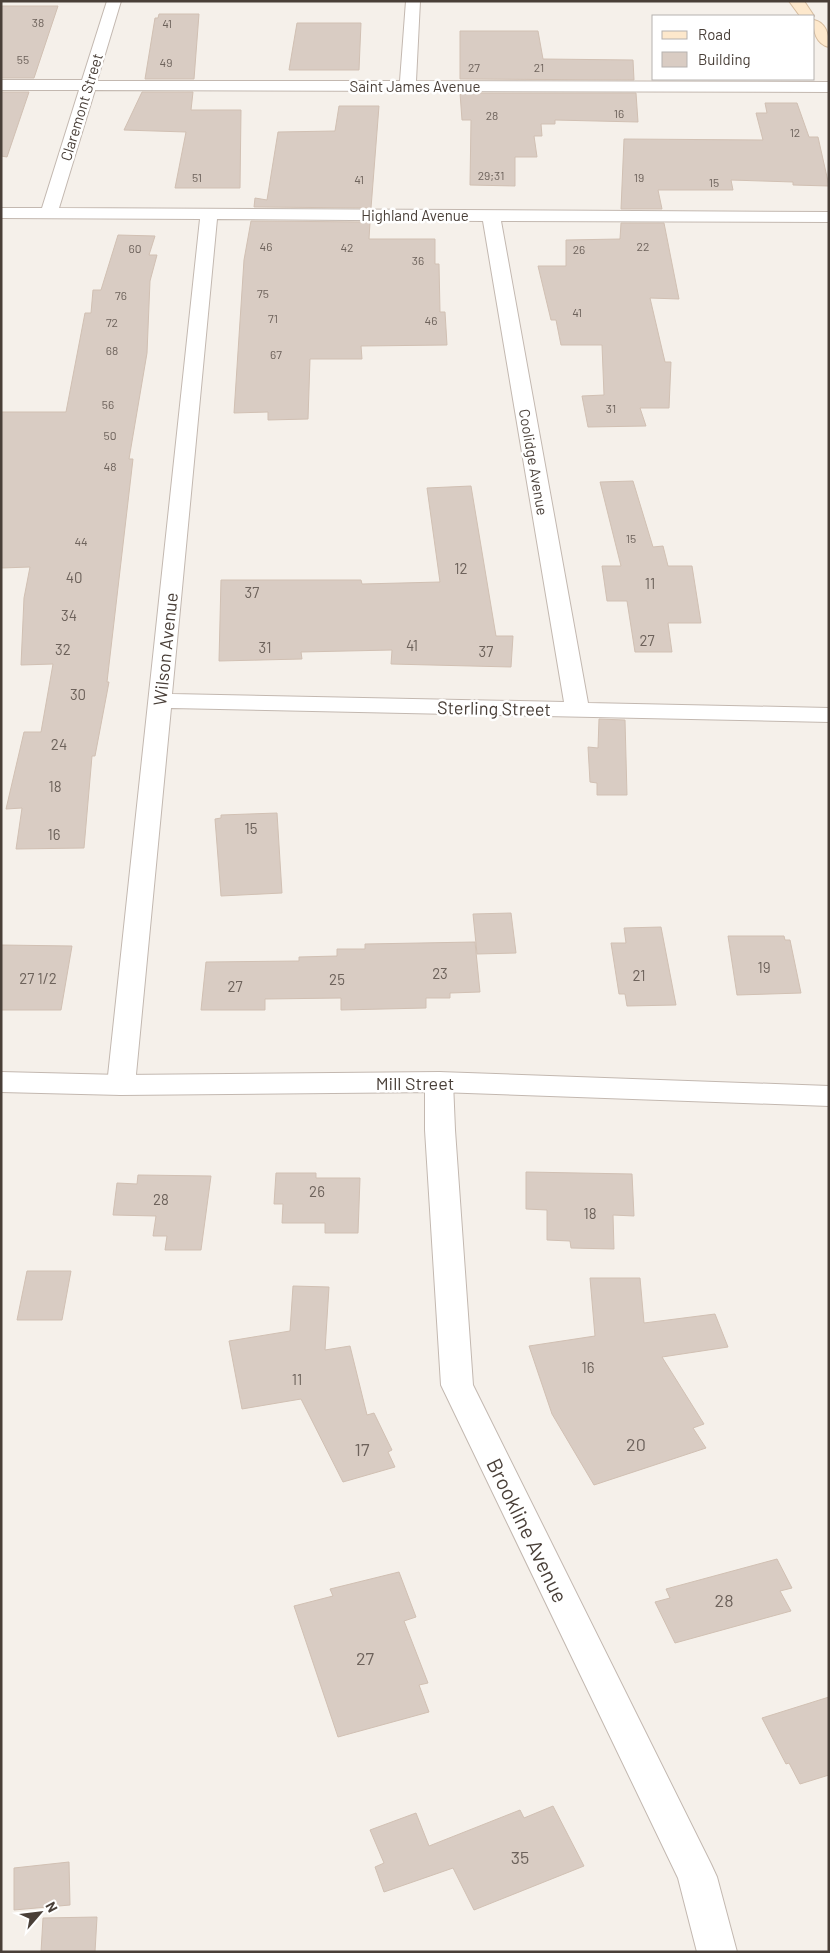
<svg xmlns="http://www.w3.org/2000/svg" width="830" height="1953" font-family="Barlow,sans-serif">
	<style>
		.building { fill: #d9ccc3; stroke: #d1c0b3 }
		.lines { fill: none; stroke-linecap: round; stroke-linejoin: round }
		.minor-casing { stroke: #c3b8b0; stroke-width: 2 }
		.tertiary-casing { stroke: #c3b8b0; stroke-width: 2 }
		.secondary-casing { stroke: #d6bc9e; stroke-width: 2 }
		.minor { fill: #fff; fill-rule: evenodd }
		.tertiary { fill: #fff; fill-rule: evenodd }
		.secondary { fill: #fde8cc; fill-rule: evenodd }
		.labels { text-anchor: middle; dominant-baseline: central; stroke-width: 5; stroke-linejoin: round; paint-order: stroke }
		.far-number-label { font-size: 12px; fill: #6d625b }
		.far-street-label { font-size: 15px; fill: #493f38; stroke: #fff }
		.number-label { font-size: 15px; fill: #6d625b }
		.street-label { font-size: 18px; fill: #493f38; stroke: #fff }
		.near-number-label { font-size: 18px; fill: #6d625b }
		.near-street-label { font-size: 21px; fill: #493f38; stroke: #fff }
	</style>
	<rect width="100%" height="100%" fill="#f5f0ea"/>
	<!-- building -->
	<path class="building" d="M1,6h57l-24,72h-33z
		M159,14h40l-5,65h-49l10,-61h3z
		M297,23h64l-2,47h-70z
		M460,31h78l5,28 90,1 1,20 -174,-1z
		M1,92h28l-22,65 -6,-1z
		M142,92h51l-2,18h50l-1,78h-65l11,-56 -62,-2z
		M460,93h176l2,29 -83,-2v4h-14l1,12h-8l3,21h-22v29l-45,-1 1,-65h-9z
		M765,103h32l12,34h9l11,49 -36,-1v-3l-62,-2 2,10h-75l4,19h-41l3,-70 139,1 -7,-27h11z
		M339,106h40l-8,102 -117,-1 1,-9 12,2 11,-68 57,-1z
		M251,221l119,1 -1,17h66v25h4l1,48h5l2,33 -86,1 1,13h-52l-2,60 -40,1v-8l-34,1 10,-153z
		M621,223h43l15,76 -29,-1 15,64h6l-2,46h-29l6,18 -58,1 -6,-31 22,-1 -2,-50h-41l-5,-25h-5l-13,-54h28v-26l54,-1z
		M118,235l37,1 -6,19h8l-7,26 -3,72 -18,106h4l-26,223h2l-14,74h-3l-8,92 -68,1 6,-41 -16,1 18,-77h17l12,-68 -32,1 3,-67 6,-31 -29,1v-156h65l19,-99h6l2,-23h8z
		M633,481l20,66 10,-1 5,20h24l9,57h-33l4,29h-37l-8,-51h-20l-5,-35h19l-21,-84z
		M471,486l25,150h17l-2,31 -120,-3 1,-14 -91,2 1,7 -83,2 2,-81h140l1,4 78,-2 -13,-94z
		M599,719l26,1 2,75h-30v-12l-7,-1 -2,-35 10,1z
		M277,813l5,80 -61,3 -6,-77 6,-1v-3z
		M511,913l5,40 -39,1 -4,-40z
		M661,927l15,78 -49,1 -2,-12h-6l-8,-51h15l-2,-15z
		M728,936h56l1,4h5l11,53 -64,2z
		M475,942l5,50 -30,1v5h-24v10l-85,2v-12l-76,1v11h-64l5,-48 93,-1v-4l38,-1v-7h28v-5z
		M1,945l71,1 -11,64h-60z
		M526,1172l106,2 2,42 -21,-1 1,34 -43,-1 -1,-7 -23,-1v-30l-21,-1z
		M276,1173h40v5h44l-2,55h-33v-10h-43l1,-19h-9z
		M138,1175l73,1 -10,74h-36l2,-14h-14l3,-20 -43,-1 4,-32 20,1z
		M27,1271h44l-9,49h-45z
		M590,1278h50l4,45 71,-9 13,33 -66,10 42,67 -11,4 13,20 -112,37 -42,-71 -23,-68 66,-10z
		M293,1286l36,1 -4,63 25,-4 17,69 7,-2 18,37 -4,2 7,15 -52,15 -42,-83 -59,10 -13,-68 61,-10z
		M777,1559l15,29 -12,3 11,20 -116,32 -20,-41 15,-4 -4,-9z
		M399,1572l17,45 -12,4 24,62 -9,2 10,27 -91,25 -44,-131 39,-10 -3,-7z
		M829,1697v78l-29,9 -11,-21 -3,1 -24,-46z
		M553,1806l31,60 -110,44 -21,-42 -69,24 -9,-25 9,-4 -14,-33 46,-17 13,33 91,-36 4,8z
		M69,1862l1,43 -56,5v-42z
		M97,1917l-2,35h-54l2,-34z"/>
	<g class="lines">
		<defs>
			<path id="minor" d="M107,1h14l-24,80h303l6,-80h14l-4,80 413,1v10l-734,-2 -36,118 770,4v10l-328,-1 87,482 241,5v14l-658,-14 -36,377 -4,7 -10,3 -10,-3 -4,-7 93,-866 -199,-1v-10h41l37,-118h-78v-10h81zM217,219l266,2 81,481 -392,-8z
				M439,1072l10,3 4,7 2,48 18,255 238,479 6,13 20,75h-40l-19,-74 -237,-493 -16,-255v-48l4,-7z"/>
			<path id="tertiary" d="M1,1072l120,3 318,-3 390,14v20l-390,-14 -318,3 -120,-3z"/>
			<path id="secondary" d="M789,1h15l10,15h-14z
				M814,20c13,3 15,16 15,27 -13,-3 -16,-16 -15,-27z"/>
		</defs>
		<!-- minor casing -->
		<use href="#minor" class="minor-casing"/>
		<!-- tertiary casing -->
		<use href="#tertiary" class="tertiary-casing"/>
		<!-- secondary casing -->
		<use href="#secondary" class="secondary-casing"/>
		<!-- minor -->
		<use href="#minor" class="minor"/>
		<!-- tertiary -->
		<use href="#tertiary" class="tertiary"/>
		<!-- secondary -->
		<use href="#secondary" class="secondary"/>
	</g>
	<g class="labels">
		<!-- far-number labels -->
		<g class="far-number-label">
			<text x="38" y="22">38</text>
			<text x="167" y="23">41</text>
			<text x="23" y="59">55</text>
			<text x="166" y="62">49</text>
			<text x="474" y="67">27</text>
			<text x="539" y="67">21</text>
			<text x="619" y="113">16</text>
			<text x="492" y="115">28</text>
			<text x="795" y="132">12</text>
			<text x="491" y="175">29;31</text>
			<text x="197" y="177">51</text>
			<text x="639" y="177">19</text>
			<text x="359" y="179">41</text>
			<text x="714" y="182">15</text>
			<text x="266" y="246">46</text>
			<text x="643" y="246">22</text>
			<text x="347" y="247">42</text>
			<text x="135" y="248">60</text>
			<text x="579" y="249">26</text>
			<text x="418" y="260">36</text>
			<text x="263" y="293">75</text>
			<text x="121" y="295">76</text>
			<text x="577" y="312">41</text>
			<text x="273" y="318">71</text>
			<text x="431" y="320">46</text>
			<text x="112" y="322">72</text>
			<text x="112" y="350">68</text>
			<text x="276" y="354">67</text>
			<text x="108" y="404">56</text>
			<text x="611" y="408">31</text>
			<text x="110" y="435">50</text>
			<text x="110" y="466">48</text>
			<text x="631" y="538">15</text>
			<text x="81" y="541">44</text>
		</g>
		<!-- far-street labels -->
		<g class="far-street-label">
			<text x="415" y="86">Saint James Avenue</text>
			<text transform="translate(81 107) rotate(-73)">Claremont Street</text>
			<text x="415" y="215">Highland Avenue</text>
			<text transform="translate(534 462) rotate(80)">Coolidge Avenue</text>
		</g>
		<!-- number labels -->
		<g class="number-label">
			<text x="461" y="568">12</text>
			<text x="74" y="577">40</text>
			<text x="650" y="583">11</text>
			<text x="252" y="592">37</text>
			<text x="69" y="615">34</text>
			<text x="647" y="640">27</text>
			<text x="412" y="645">41</text>
			<text x="265" y="647">31</text>
			<text x="63" y="649">32</text>
			<text x="486" y="651">37</text>
			<text x="78" y="694">30</text>
			<text x="59" y="744">24</text>
			<text x="55" y="786">18</text>
			<text x="251" y="828">15</text>
			<text x="54" y="834">16</text>
			<text x="764" y="967">19</text>
			<text x="440" y="973">23</text>
			<text x="639" y="975">21</text>
			<text x="38" y="978">27 1/2</text>
			<text x="337" y="979">25</text>
			<text x="235" y="986">27</text>
			<text x="317" y="1191">26</text>
			<text x="161" y="1199">28</text>
			<text x="590" y="1213">18</text>
			<text x="588" y="1367">16</text>
			<text x="297" y="1379">11</text>
		</g>
		<!-- street labels -->
		<g class="street-label">
			<text transform="translate(165 649) rotate(-84)">Wilson Avenue</text>
			<text transform="translate(494 708) rotate(1)">Sterling Street</text>
			<text x="415" y="1083">Mill Street</text>
		</g>
		<!-- near-number labels -->
		<g class="near-number-label">
			<text x="636" y="1444">20</text>
			<text x="362" y="1449">17</text>
			<text x="724" y="1600">28</text>
			<text x="365" y="1658">27</text>
			<text x="520" y="1857">35</text>
		</g>
		<!-- near-street labels -->
		<g class="near-street-label">
			<text transform="translate(528 1530) rotate(64)">Brookline Avenue</text>
		</g>
	</g>
	<!-- border -->
	<rect width="830" height="1953" fill="none" stroke="#493f38" stroke-width="5"/>
	<!-- legend -->
	<rect x="652" y="15" width="162" height="65" fill="#ffffff" stroke="#b6b2af"/>
	<rect x="662" y="31" width="25" height="8" fill="#fde8cc" stroke="#b6b2af"/>
	<text x="698" y="40" font-size="15" fill="#493f38">Road</text>
	<rect x="662" y="52" width="25" height="15" fill="#d9ccc3" stroke="#b6b2af"/>
	<text x="698" y="65" font-size="15" fill="#493f38">Building</text>
	<!-- north arrow -->
	<g transform="translate(40 1913) rotate(62)" stroke="#ffffff" stroke-width="4" paint-order="stroke">
	<path d="M0-4L9 19L0 12L-9 19Z" fill="#493f38"/>
	<text y="-8" font-size="14" font-weight="bold" text-anchor="middle" fill="#493f38">N</text>
	</g>
</svg>
